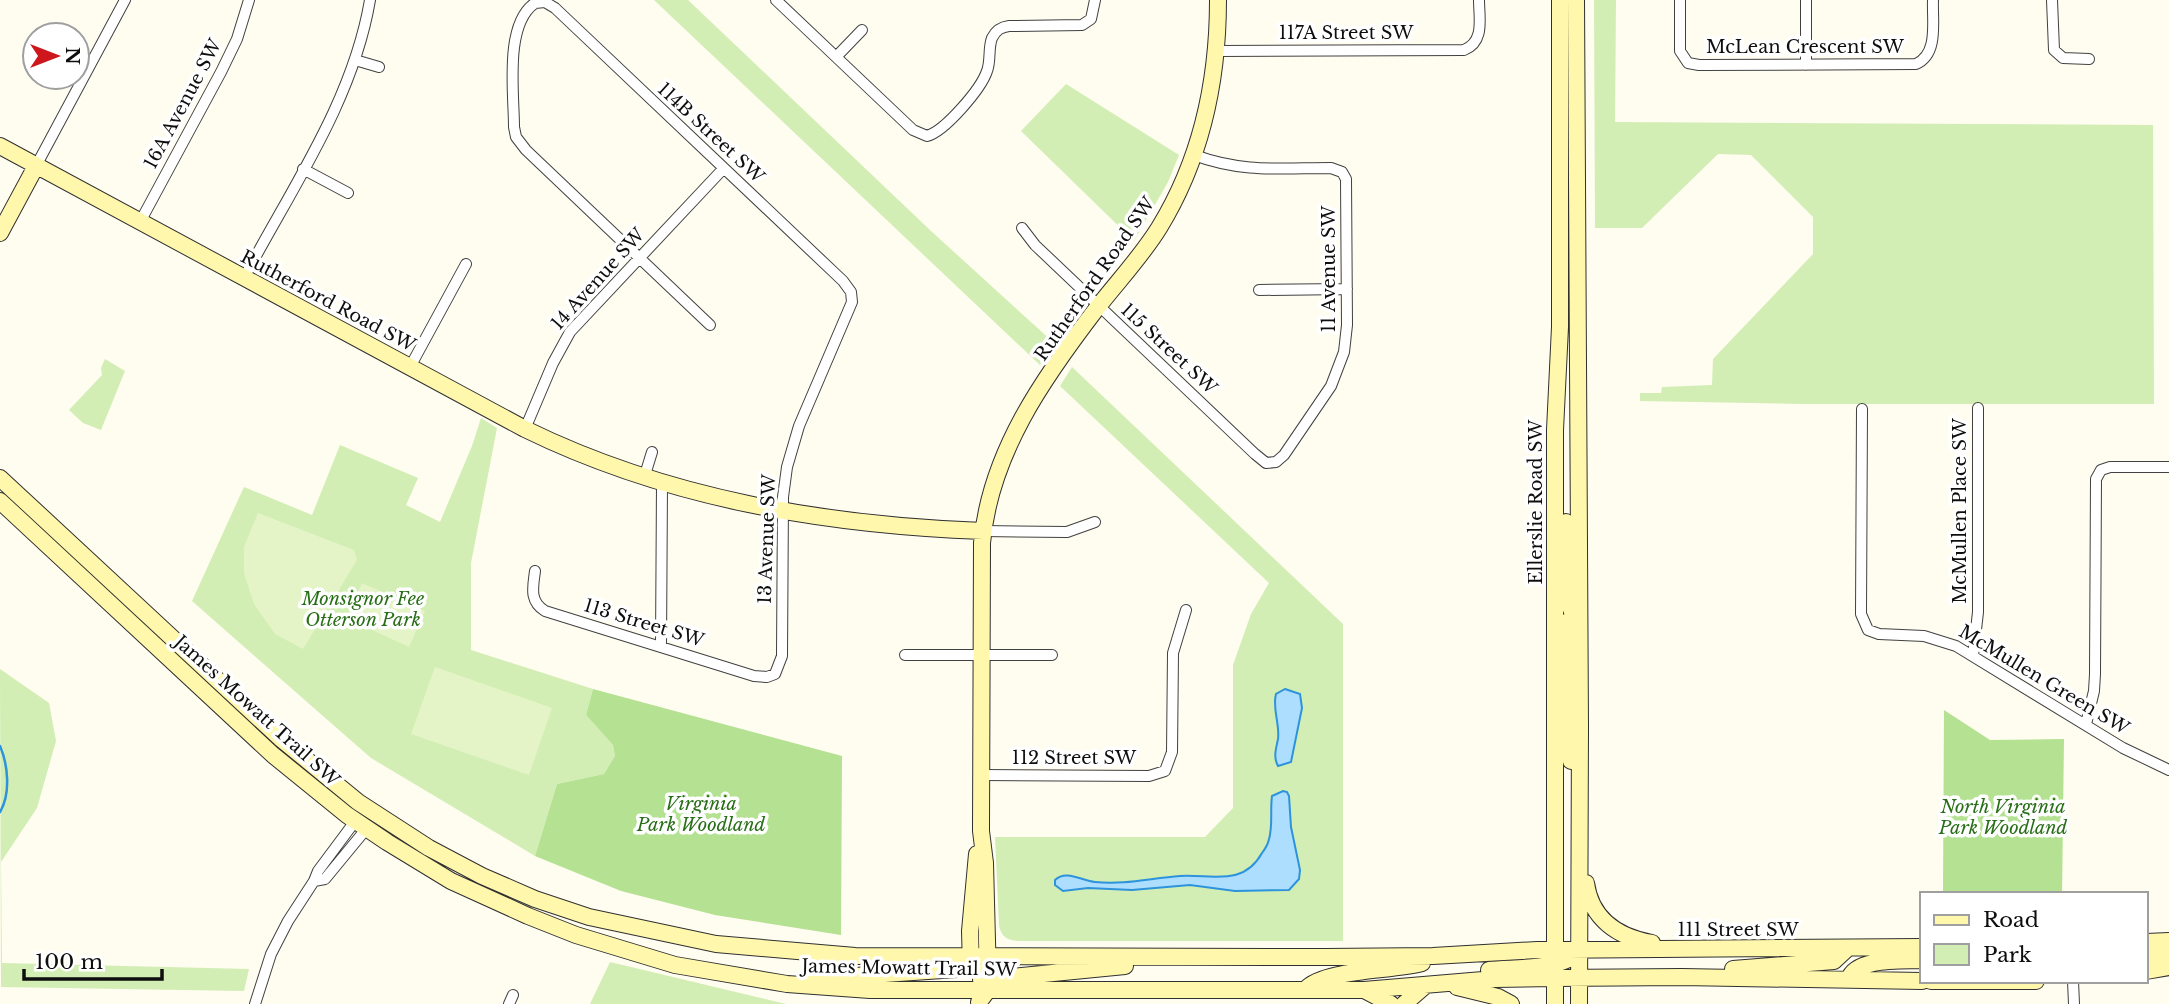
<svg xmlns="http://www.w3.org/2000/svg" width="2169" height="1004" font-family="'Libre Baskerville',serif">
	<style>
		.green { fill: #d2eeb4 }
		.forest { fill: #b4e192 }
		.pitch { fill: #e4f4c7 }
		.water { fill: #aedefd; stroke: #2d93dc; stroke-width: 2 }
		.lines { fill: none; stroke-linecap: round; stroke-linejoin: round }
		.stream { stroke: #2d93dc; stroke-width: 2.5 }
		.street-casing { stroke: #414141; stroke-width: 12 }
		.secondary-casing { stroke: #303030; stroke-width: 18 }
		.street { stroke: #fff; stroke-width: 10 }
		.secondary { stroke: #fff7ab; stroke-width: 16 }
		.labels { text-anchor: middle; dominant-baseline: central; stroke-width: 7; stroke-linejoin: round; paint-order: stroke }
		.street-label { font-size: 18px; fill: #0e0e0e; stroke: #fff }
		.park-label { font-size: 18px; font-style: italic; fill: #286e17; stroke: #fff }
	</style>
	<rect width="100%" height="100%" fill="#fffcf0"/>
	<!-- green -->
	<path class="green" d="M654,0h34l243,231 123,112 -14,22z
		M1594,0h22l-1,122 538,3 1,279h-350l-164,-3v-8h21l1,-6 50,-2 1,-26 100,-105v-37l-62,-62 -33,-1 -76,74h-47z
		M1066,84l113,71 -11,27 -34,59 -113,-110z
		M105,359l20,12 -24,59 -18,-7 -14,-13 33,-35 -1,-7z
		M1072,367l271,257v317h-323c-12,0 -19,-4 -21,-16l-4,-88h210l28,-29v-143l18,-51 18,-31 -209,-197z
		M481,418l16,10 -26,135v87l122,39 -7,26 27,30 2,11 -11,18 -47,10 -22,72 -164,-98 -179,-157 52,-114 68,28 28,-70 78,33 -12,27 34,17 32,-76z
		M0,669l49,34 7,38 -19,67 -36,54 1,101 247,6 -5,22 -243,-4z
		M610,962l176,42h7h-203z"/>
	<!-- forest -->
	<path class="forest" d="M593,689l249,67 -1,179 -126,-20 -94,-24 -86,-35 22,-72 47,-10 11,-18 -2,-11 -27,-30z
		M1944,710l46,30 74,-1 -2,155h-119z"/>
	<!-- pitch -->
	<path class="pitch" d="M258,513l96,37 3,10 -54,89 -28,-15 -21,-30 -10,-31v-26z
		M362,583l63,28 -16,36 -63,-29z
		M435,667l117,41 -23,67 -118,-41z"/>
	<!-- water -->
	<path class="water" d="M1285,689l15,5 2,14 -11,54 -13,4c-5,-9 -2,-17 0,-27 2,-15 -6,-31 -2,-45z
		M1283,791l4,1 2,4 2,31 9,43 -1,9 -10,11 -54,1 -45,-6 -58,5 -44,-2 -25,3 -8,-6v-5c11,-11 27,1 40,2 30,3 56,-4 85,-6 32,-2 63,11 82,-23 3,-4 6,-8 7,-14 4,-13 1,-29 3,-43z"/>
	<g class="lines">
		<!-- stream -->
		<path class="stream" d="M0,746c8,19 11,47 0,66"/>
		<defs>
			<path id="street" d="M776,0l137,130 14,6c18,-5 54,-47 60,-65 4,-10 1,-23 5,-33 4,-8 9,-11 17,-12l73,-1 9,-6 4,-19
				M1680,0v51l8,12 11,2 217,-1c23,-10 16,-43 17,-64
				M1806,0v65
				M2052,0l2,50 9,8 26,1
				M1217,51l247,-1c21,-8 15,-32 15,-50
				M836,57l26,-27
				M355,60l24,7
				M36,166l89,-166
				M303,169l45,24
				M140,222l81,-150 16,-33 12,-39
				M1022,228l13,17 220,209 11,9 10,-1 8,-7 47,-69 13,-34 3,-27 -1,-146 -4,-7 -11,-4c-51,0 -88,5 -137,-13
				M244,278c47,-89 109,-177 126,-278
				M1259,290l88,-1
				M410,367l56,-103
				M1862,409l-1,205 7,16 11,4 45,2 32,10 167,102 46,22
				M525,429l28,-66 17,-31 153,-163
				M644,478l8,-26
				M983,531l84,1 28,-10
				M535,571c-2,16 -6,30 10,40l209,65 13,1 8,-3 7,-18 1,-159 4,-30 12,-41 53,-124 -1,-10 -8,-11 -288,-273 -10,-6 -10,1c-31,21 -21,90 -21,124l2,10 10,13 184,175
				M661,646l1,-162
				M905,655h147
				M1973,656l5,-44v-204
				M2086,724l8,-33 1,-17 1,-195 5,-9 9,-3h59
				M981,775l168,1 16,-5 7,-19 1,-99 13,-43
				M314,881l11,-2 42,-51
				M2073,981l1,23
				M255,1004l16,-50 17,-33 26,-40 4,-10 38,-51
				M509,1004l4,-9"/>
			<path id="secondary" d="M1576,0l4,727 -1,277
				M0,146l525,283c143,70 300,96 458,102
				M0,233l36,-67
				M0,478l280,260 78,64 71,46 53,28 53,23 54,18 127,27 139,12 470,1 108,-1 104,-6 385,-3
				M0,501l273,254 74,60 40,27 64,39 77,35 48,19 99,30 112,19 83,6h494l131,-11 60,-1 127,-1 240,4
				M1566,522l1,75 7,21
				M1566,622l5,139
				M1586,883c5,36 32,54 66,60
				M2146,942l23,-1
				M2146,955l23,-4
				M971,968l-1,-37 7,-77
				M1733,969l101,-8 14,-13
				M1489,970c25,-3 76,1 90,-20
				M2146,971l23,-4
				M812,979l159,-11 15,-9
				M1849,979c7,-22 54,-18 73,-19
				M981,980l144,-14
				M1931,981h105
				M1457,987l41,10 13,7
				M1306,989c18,-20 87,-18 116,-26
				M1366,991l25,13
				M979,1002l9,-12v-11l-3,-116 -4,-32 1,-288c8,-90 62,-166 115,-235 21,-27 44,-51 62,-80 43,-70 59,-147 59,-228
				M1404,1004l22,-19
				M1555,1004v-574l5,-103v-327"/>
		</defs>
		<!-- street casing -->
		<use href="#street" class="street-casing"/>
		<!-- secondary casing -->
		<use href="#secondary" class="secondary-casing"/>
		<!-- street -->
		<use href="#street" class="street"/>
		<!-- secondary -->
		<use href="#secondary" class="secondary"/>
	</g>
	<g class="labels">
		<!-- street labels -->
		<g class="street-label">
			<text x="1346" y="33">117A Street SW</text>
			<text x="1805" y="47">McLean Crescent SW</text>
			<text transform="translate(183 104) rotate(-62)">16A Avenue SW</text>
			<text transform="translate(711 133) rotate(43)">114B Street SW</text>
			<text transform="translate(1329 269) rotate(-90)">11 Avenue SW</text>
			<text transform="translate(598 279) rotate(-48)">14 Avenue SW</text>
			<text transform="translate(1095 279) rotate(-55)">Rutherford Road SW</text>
			<text transform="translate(328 301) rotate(28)">Rutherford Road SW</text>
			<text transform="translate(1169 349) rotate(43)">115 Street SW</text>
			<text transform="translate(1536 502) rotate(-90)">Ellerslie Road SW</text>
			<text transform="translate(1960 511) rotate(-90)">McMullen Place SW</text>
			<text transform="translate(767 539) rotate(-88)">13 Avenue SW</text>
			<text transform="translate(644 623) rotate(17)">113 Street SW</text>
			<text transform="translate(2044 680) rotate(31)">McMullen Green SW</text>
			<text transform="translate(257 711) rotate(42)">James Mowatt Trail SW</text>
			<text x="1074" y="758">112 Street SW</text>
			<text x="1738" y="930">111 Street SW</text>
			<text transform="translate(909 968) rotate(1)">James Mowatt Trail SW</text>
		</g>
		<!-- park labels -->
		<g class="park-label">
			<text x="363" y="599">Monsignor Fee<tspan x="363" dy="21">Otterson Park</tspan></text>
			<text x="701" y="804">Virginia<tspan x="701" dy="21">Park Woodland</tspan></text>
			<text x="2003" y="807">North Virginia<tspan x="2003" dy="21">Park Woodland</tspan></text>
		</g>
	</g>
	<!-- legend -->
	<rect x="1920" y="892" width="228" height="91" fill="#ffffff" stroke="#9f9f9f" stroke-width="2"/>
	<rect x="1934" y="915" width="35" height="10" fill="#fff7ab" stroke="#9f9f9f" stroke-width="2"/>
	<text x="1983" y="927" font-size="21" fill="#0e0e0e">Road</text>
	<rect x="1934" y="944" width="35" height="21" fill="#d2eeb4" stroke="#9f9f9f" stroke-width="2"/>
	<text x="1983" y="962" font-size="21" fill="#0e0e0e">Park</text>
	<!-- north arrow -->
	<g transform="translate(56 56) rotate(90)"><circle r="33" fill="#ffffff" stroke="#9f9f9f" stroke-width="2"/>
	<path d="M0-5L12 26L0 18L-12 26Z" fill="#ce171d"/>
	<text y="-10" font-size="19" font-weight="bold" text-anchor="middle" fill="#0e0e0e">N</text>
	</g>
	<!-- scale -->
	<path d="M24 969v10h138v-10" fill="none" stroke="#0e0e0e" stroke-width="3.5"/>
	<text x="35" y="969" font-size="21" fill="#0e0e0e" stroke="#ffffff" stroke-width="5" paint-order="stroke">100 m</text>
</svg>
